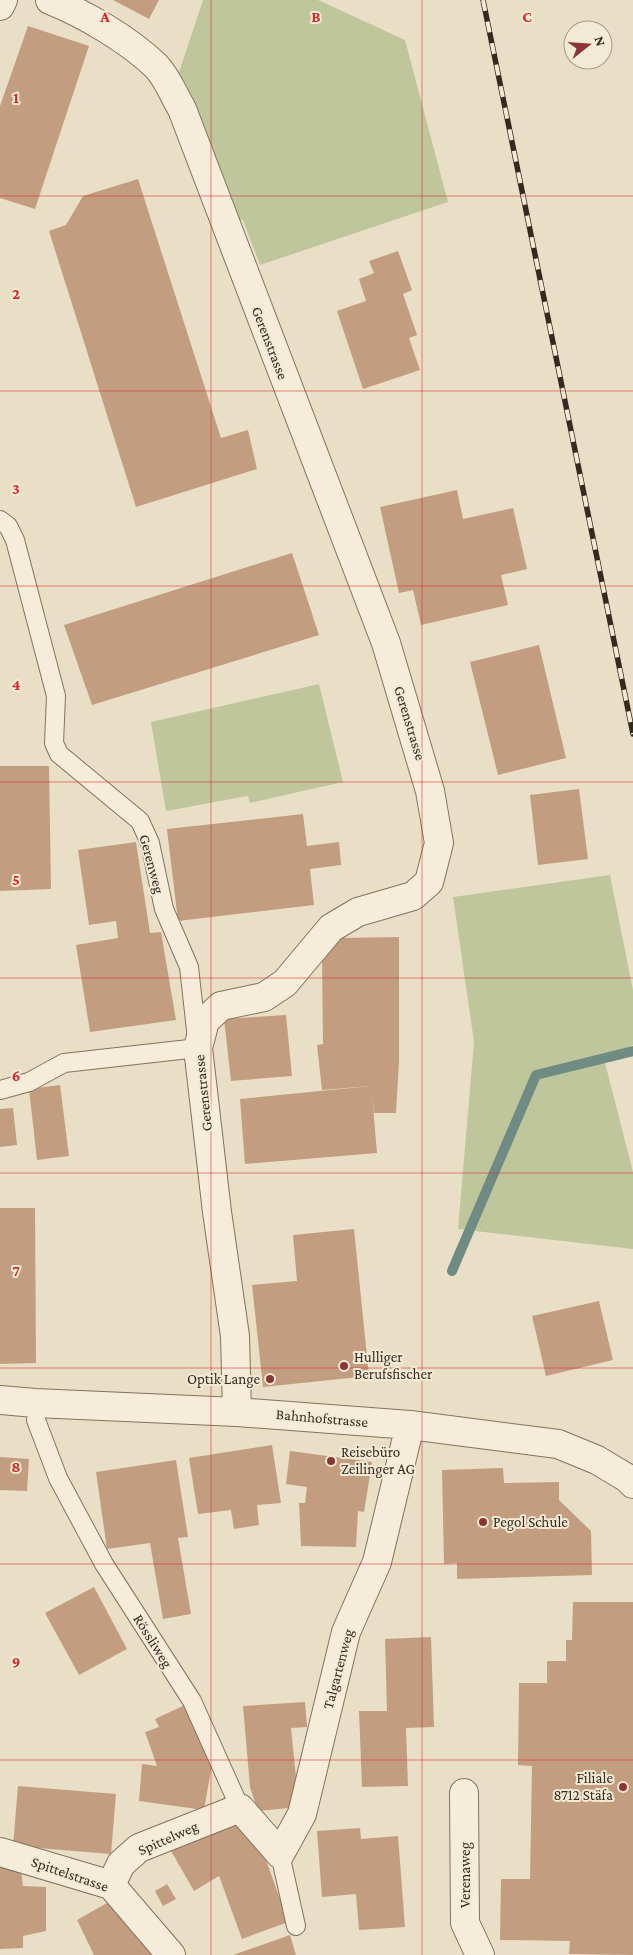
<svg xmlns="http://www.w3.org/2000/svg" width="633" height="1955" font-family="'Crimson Pro',serif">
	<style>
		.green { fill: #c0c69b }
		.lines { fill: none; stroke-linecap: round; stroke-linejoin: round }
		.stream { stroke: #6f8b84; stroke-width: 10 }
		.building { fill: #c39d80 }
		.lane-casing { stroke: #83725e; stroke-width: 20 }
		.street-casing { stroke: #83725e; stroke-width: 30 }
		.lane { stroke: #f5edd9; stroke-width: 18 }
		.street { stroke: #f5edd9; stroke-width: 28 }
		.rail-casing { stroke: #352a20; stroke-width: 5.5 }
		.rail { stroke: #f2ead5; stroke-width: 4; stroke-dasharray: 11; stroke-linecap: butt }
		.grid { fill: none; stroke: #d62828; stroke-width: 1; stroke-opacity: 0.55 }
		.poi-dot { fill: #8b3534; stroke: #f2ead5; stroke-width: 2 }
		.labels { text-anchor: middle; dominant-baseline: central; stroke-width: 4; stroke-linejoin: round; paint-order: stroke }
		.street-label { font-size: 15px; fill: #352a20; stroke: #f2ead5 }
		.poi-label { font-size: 15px; fill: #352a20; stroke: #f2ead5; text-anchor: start }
		.grid-label { font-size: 16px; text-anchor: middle; font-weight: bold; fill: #d62828; stroke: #f2ead5; stroke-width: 4; stroke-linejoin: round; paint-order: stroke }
	</style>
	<rect width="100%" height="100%" fill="#e9dfc6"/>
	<!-- green -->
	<path class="green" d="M203,0h115l87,40 43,162 -188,63 -17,-45h-10l-56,-142z
		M319,684l24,98 -93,21 -2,-7 -82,15 -15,-89z
		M610,875l23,115v55l-29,14 29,113v77l-175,-20 16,-187 -21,-145z"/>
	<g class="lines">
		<!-- stream -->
		<path class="stream" d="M452,1271l84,-196 97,-24"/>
	</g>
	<!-- building -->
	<path class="building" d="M113,0h46l-10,19z
		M28,26l61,20 -54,163 -35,-11v-92z
		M138,179l83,259 27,-8 9,39 -121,38 -87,-276 17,-6 17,-29z
		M398,251l14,39 -9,4 14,41 -8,3 11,32 -57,19 -26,-78 29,-10 -7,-22 15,-6 -5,-12z
		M457,490l6,29 50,-11 14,61 -26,6 7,30 -87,20 -8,-35 -14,3 -19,-86z
		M292,553l27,82 -227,70 -28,-80z
		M539,645l27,113 -68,17 -28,-113z
		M0,766h49l2,123 -51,2z
		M579,789l9,70 -50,6 -8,-70z
		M303,814l4,32 32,-4 2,23 -31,4 4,36 -136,16 -11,-92z
		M136,842l14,91 11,-1 15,88 -86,12 -14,-87 42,-7 -2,-17 -27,4 -11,-75z
		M399,937v125l-3,51h-22l-2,-18 5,58 -132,11 -5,-65 131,-13 -49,4 -5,-45 6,-1 -1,-87 17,-19z
		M286,1015l6,61 -61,5 -7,-62z
		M60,1085l9,71 -32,4 -8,-71z
		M13,1108l4,37 -17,2v-38z
		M0,1208h35l1,155 -36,1z
		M354,1229l15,147 -106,11 -11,-102 45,-4 -4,-46z
		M599,1301l14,59 -67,16 -14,-60z
		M272,1445l9,58 -24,2 2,20 -25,4 -3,-19 -33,4 -9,-56z
		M290,1451l82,11 -8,50 -6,-1 -2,36 -55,-1 -2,-43h6l2,-16 -21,-3z
		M0,1457l29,2 -2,32 -27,-1z
		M176,1460l12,77 -10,1 13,76 -28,5 -13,-76 -43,6 -11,-77z
		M503,1468l1,15 55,-1v18l32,31 1,44 -135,4v-16l-13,1 -2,-94z
		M94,1587l33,62 -48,26 -34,-62z
		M573,1602h60v353l-64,-1 1,-13 -70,-1 1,-61h29l2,-113 -14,-1 1,-82h28v-22h19v-21h6z
		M431,1637l3,90 -28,1 2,58 -46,1 -3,-76h28l-2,-72z
		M305,1702l2,25 -16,1 8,79 -41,4 -8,-24 -7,-81z
		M187,1704l25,60 -8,46 -65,-9 3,-37 15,2 -12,-34 14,-5 -4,-8z
		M18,1786l98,8 -5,60 -98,-8z
		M243,1821l21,33 24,68 -46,17 -23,-63 -25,15 -24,-42z
		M360,1828l1,11 37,-3 7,91 -46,3 -3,-36 -34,3 -5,-66z
		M20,1863l3,23 23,1v44l-23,5v12l-23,1v-85z
		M167,1884l9,15 -13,7 -8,-15z
		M114,1899l42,56h-62l-17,-35z
		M290,1935l6,20h-63z"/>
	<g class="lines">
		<defs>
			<path id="lane" d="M0,520l8,6 7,14 41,156 -2,47 5,11 81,67 10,22 14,66 25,58 9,81 -134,15 -35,19 -29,8
				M36,1420l22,58 46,86 88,137 48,107
				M280,1854l16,72"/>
			<path id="street" d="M50,0c35,14 79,40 106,66 11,11 18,30 26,43l204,534 44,148 9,52 -10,39 -16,14 -55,16 -27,16 -46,55 -21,14 -43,9 -16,15 -7,27 19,164 18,124 2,76
				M0,6l3,-6
				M0,1400l35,3 202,9 173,13 148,19 39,16 30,18 6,6
				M464,1793l1,130 15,32
				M0,1852l111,33 60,70
				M111,1885l10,-21 18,-16 101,-40 40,46 22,-40 44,-182 31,-70 33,-137"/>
		</defs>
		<!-- lane casing -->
		<use href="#lane" class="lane-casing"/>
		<!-- street casing -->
		<use href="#street" class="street-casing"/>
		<!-- lane -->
		<use href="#lane" class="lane"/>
		<!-- street -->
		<use href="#street" class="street"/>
		<defs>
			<path id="rail" d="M483,0l150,734"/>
		</defs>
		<!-- rail casing -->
		<use href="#rail" class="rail-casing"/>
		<!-- rail -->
		<use href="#rail" class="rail"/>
	</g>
	<!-- grid -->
	<path class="grid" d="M211,0v1955M422,0v1955M0,196h633M0,391h633M0,586h633M0,782h633M0,978h633M0,1173h633M0,1368h633M0,1564h633M0,1760h633"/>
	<!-- markers -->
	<g class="poi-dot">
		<circle cx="344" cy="1366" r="5"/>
		<circle cx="270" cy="1379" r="5"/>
		<circle cx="331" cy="1461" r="5"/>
		<circle cx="483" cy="1522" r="5"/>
		<circle cx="623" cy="1787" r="5"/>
	</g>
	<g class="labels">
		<!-- street labels -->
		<g class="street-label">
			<text transform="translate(270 343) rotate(69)">Gerenstrasse</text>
			<text transform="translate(410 723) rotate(73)">Gerenstrasse</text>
			<text transform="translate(152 864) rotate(75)">Gerenweg</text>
			<text transform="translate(203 1093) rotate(-96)">Gerenstrasse</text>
			<text transform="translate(322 1418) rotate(5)">Bahnhofstrasse</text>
			<text transform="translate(153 1641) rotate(58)">Rössliweg</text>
			<text transform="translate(338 1669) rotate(-75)">Talgartenweg</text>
			<text transform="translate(168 1838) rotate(-24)">Spittelweg</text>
			<text transform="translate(70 1874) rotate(19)">Spittelstrasse</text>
			<text transform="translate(465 1875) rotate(-90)">Verenaweg</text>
		</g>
		<!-- poi labels -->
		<g class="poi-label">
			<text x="354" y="1357">Hulliger<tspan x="354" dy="17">Berufsfischer</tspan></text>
			<text x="260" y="1379" text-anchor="end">Optik Lange</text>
			<text x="341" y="1452">Reisebüro<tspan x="341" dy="17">Zeilinger AG</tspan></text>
			<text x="493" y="1522">Pegol Schule</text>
			<text x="613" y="1778" text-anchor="end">Filiale<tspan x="613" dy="17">8712 Stäfa</tspan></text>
		</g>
	</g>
	<g class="grid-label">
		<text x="105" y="22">A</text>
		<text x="316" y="22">B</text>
		<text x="527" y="22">C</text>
		<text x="16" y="103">1</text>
		<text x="16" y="299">2</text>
		<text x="16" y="494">3</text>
		<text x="16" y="690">4</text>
		<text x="16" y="885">5</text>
		<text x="16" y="1081">6</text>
		<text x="16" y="1276">7</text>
		<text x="16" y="1472">8</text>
		<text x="16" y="1667">9</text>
	</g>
	<!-- north arrow -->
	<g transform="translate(588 45) rotate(73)"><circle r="24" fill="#f2ead5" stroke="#a69d8d"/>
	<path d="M0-4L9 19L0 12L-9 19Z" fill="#8b3534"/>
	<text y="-8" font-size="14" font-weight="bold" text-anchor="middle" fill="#352a20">N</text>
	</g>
</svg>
